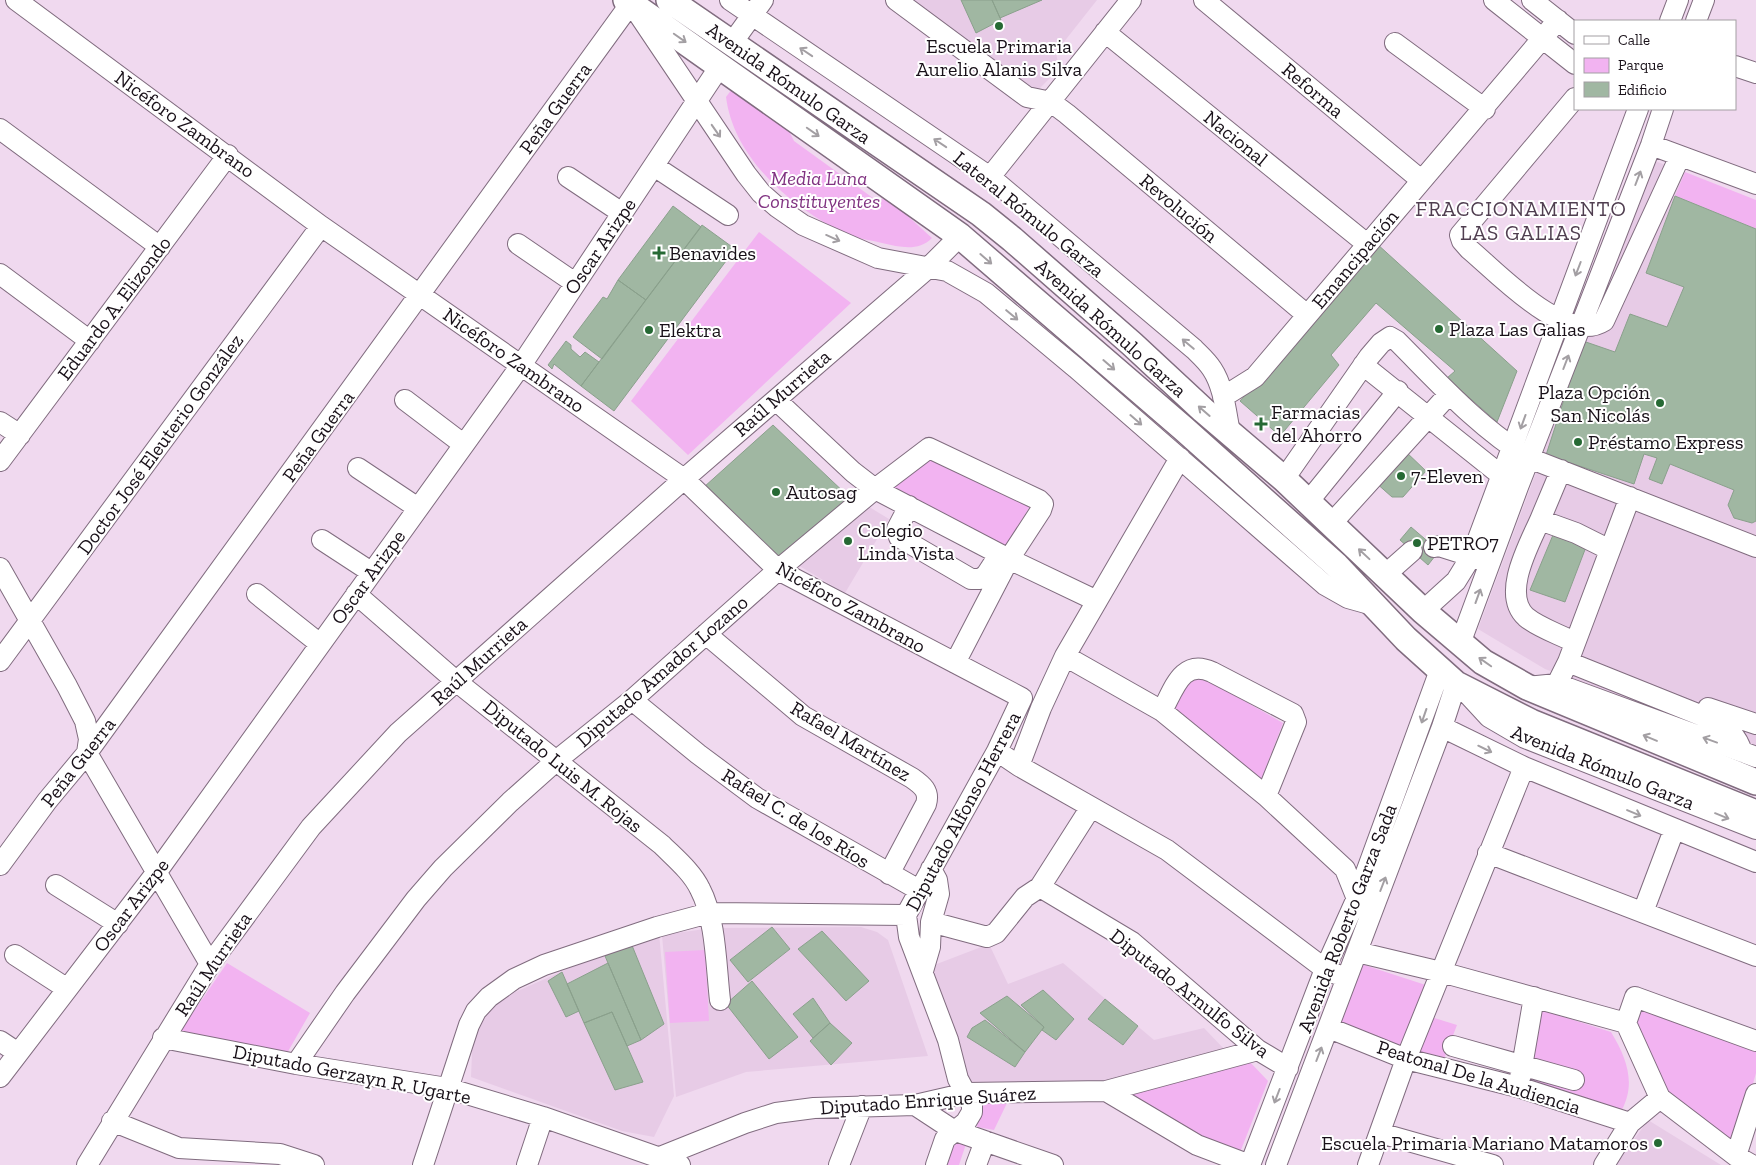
<svg xmlns="http://www.w3.org/2000/svg" width="1756" height="1165" font-family="'Zilla Slab',serif">
	<style>
		.built { fill: #e7cbe6 }
		.green { fill: #f2b3f1 }
		.building { fill: #a0b7a2; stroke: #8aa08c }
		.lines { fill: none; stroke-linecap: round; stroke-linejoin: round }
		.minor-casing { stroke: #806c7f; stroke-width: 22 }
		.major-casing { stroke: #806c7f; stroke-width: 28 }
		.minor { stroke: #fff; stroke-width: 20 }
		.major { stroke: #fff; stroke-width: 25 }
		.oneway { stroke: #a39fa3 }
		.poi-dot { fill: #266934; stroke: #fff; stroke-width: 2 }
		.labels { text-anchor: middle; dominant-baseline: central; stroke-width: 4; stroke-linejoin: round; paint-order: stroke }
		.poi-label { font-size: 20px; fill: #181018; stroke: #fff; text-anchor: start }
		.street-label { font-size: 20px; fill: #181018; stroke: #fff }
		.park-label { font-size: 20px; font-style: italic; fill: #803281; stroke: #fff }
		.neighbourhood-label { font-size: 21px; letter-spacing: 1px; fill: #503e50; stroke: #fff }
	</style>
	<rect width="100%" height="100%" fill="#f0d9ef"/>
	<!-- built -->
	<path class="built" d="M887,0h210l-41,52 3,17 -22,22z
		M1652,160l33,12 -10,24 81,33v519l-211,-79 -67,-40z
		M861,502l28,17 -44,74 -49,-29z
		M861,927l16,5 11,8 40,116 -182,16 -70,25 -14,-162 50,-7z
		M659,933l15,163 -20,41 -32,-6 -151,-54 2,-47 7,-14 24,-19 104,-46z
		M989,944l19,40 55,-21 91,77 50,-12 21,22 -136,36 -117,1 -43,-120z
		M1648,1120l73,45h-105z"/>
	<!-- green -->
	<path class="green" d="M732,89l54,36 8,16 79,57 17,2 42,38c-14,14 -32,9 -50,5 -11,-3 -23,-4 -33,-8 -55,-25 -115,-75 -123,-138z
		M1685,172l71,28v29l-81,-33z
		M759,232l92,71 -163,152 -57,-54z
		M926,451l105,53 -27,47 -120,-61z
		M1192,671l91,52 -25,65 -87,-77z
		M705,950l4,71 -39,2 -5,-71z
		M227,963l83,50 -24,42 -109,-19z
		M1358,963l80,26 -10,27 29,9 -15,39 -106,-37z
		M1637,1002l119,45v26l-22,77 -69,-54 -34,-73z
		M1536,1008l75,24c17,28 26,54 8,83l-97,-30z
		M1249,1061l19,20 -29,74 -41,-14 -76,-47z
		M981,1100l26,3 -13,27 -17,-3z
		M954,1136l13,5 -8,24h-16z"/>
	<!-- building -->
	<path class="building" d="M961,0h31l9,20 -25,13z
		M992,0h50l-42,18z
		M1675,196l81,33v292l-4,2 -18,-5 -6,-13 6,-15 -64,-26 -8,20 -13,-5 8,-21 -13,-4 -10,30 -88,-29 37,-114 32,11 15,-38 37,13 17,-40 -38,-14z
		M673,206l28,21 -55,73 -28,-20z
		M702,225l33,24 -121,162 -33,-25z
		M1376,243l141,128 -20,51 -50,-44 8,-7 -79,-68 -45,52 8,10 -59,71 -40,-35z
		M618,280l28,20 -44,59 -29,-22 30,-40 4,2z
		M566,341l5,4v4l9,8 5,-5 14,10 -18,24 -27,-22 -2,5 -4,-4z
		M773,425l76,72 -71,66 -74,-76z
		M1404,450l22,21 -23,26h-11l-17,-15z
		M1411,527l28,24 -11,14 -28,-25z
		M1553,535l33,12 -21,55 -35,-12z
		M772,927l18,22 -42,33 -18,-22z
		M822,931l47,50 -23,20 -48,-52z
		M631,943l33,81 -23,16 -36,-84z
		M608,963l33,77 -14,6 -15,-34 -28,11 -17,-39z
		M562,972l17,39 -13,6 -18,-36z
		M752,981l46,56 -29,22 -43,-55z
		M1043,990l31,29 -18,21 -14,-10 2,-3 -23,-22z
		M1007,996l37,31 -19,25 -45,-39z
		M813,998l17,25 -17,15 -20,-24z
		M1105,999l33,27 -15,19 -35,-26z
		M612,1012l31,70 -28,8 -31,-67z
		M985,1020l40,32 -10,15 -48,-30 5,-9z
		M830,1023l22,20 -21,22 -21,-24z"/>
	<g class="lines">
		<defs>
			<path id="minor" d="M16,0l305,226 363,253 94,91 244,128 -25,53 -91,164 3,22 39,103 10,39 14,26v7l-6,10 -21,17 -9,26
				M730,0l260,177 204,172c6,6 13,12 18,20 12,18 14,44 18,64
				M896,0l131,97 24,5 16,12 240,201
				M1204,0l217,180
				M1494,0l81,64
				M1532,0l43,34
				M1670,21l8,-21
				M1696,21l8,-21
				M1105,32l262,212
				M732,43l31,-43
				M1395,43l90,66
				M1735,66l21,7
				M1575,98l-115,137 2,6 7,8c28,23 96,97 135,72l76,-165
				M0,129l160,118
				M1651,145l105,39
				M654,166l74,49
				M568,177l54,36
				M990,177l141,-177
				M518,244l57,39
				M0,274l90,67
				M1363,365l149,119
				M1223,397l32,-20 303,-357
				M405,400l58,44
				M777,401l76,71 22,17 134,70 88,42
				M0,422l20,13
				M0,461l228,-306
				M358,468l60,40
				M1284,479l85,-122 12,-14 9,-6 7,4c41,41 82,87 132,117l227,89
				M1308,502l90,-111
				M909,506l-12,23 2,8 72,42h9l6,-4 13,-20
				M1540,520l21,-50
				M1332,523l117,-129
				M322,540l49,32
				M1434,547l5,-1 44,14
				M0,568l67,118 18,35 4,18 -2,14 123,211
				M1386,574l26,-23
				M257,594l63,50
				M356,594l101,88 205,163c13,13 30,27 38,44 16,30 16,77 20,111
				M1423,611l33,-30 16,-26 166,-446
				M706,634l97,82 109,62c10,7 18,13 14,26l-37,70
				M1461,641l57,-154 133,-342 12,-36
				M1574,642c-15,-8 -35,-14 -48,-25 -25,-23 3,-72 14,-97l36,13 34,17
				M1065,656l97,55 104,85 79,73 14,35
				M0,661l321,-435
				M1568,662l147,59c14,8 22,15 27,31
				M1557,684l11,-22 62,-165
				M1527,687l30,-3 199,73
				M1465,691l24,26 36,21 231,91
				M632,700l66,54 59,44 162,92
				M1708,708l48,16
				M1162,711c12,-22 20,-53 50,-39l81,42 3,8 -30,74
				M1442,727l82,40 232,95
				M997,751l22,15 148,84 158,119 11,5
				M1019,766l22,-58 24,-52 115,-198
				M1488,853l268,103
				M0,865l47,-64 40,-48 544,-750 115,171 15,19 16,14 26,18 75,33 69,13 39,22 90,75 249,217 23,13 25,7
				M56,885l62,39
				M1040,887l92,55 126,108 30,18
				M1643,912l31,-82
				M931,922l56,15 9,-4 29,-36 15,-10 51,-80
				M1357,952l84,20 185,51 34,75 76,58 16,9
				M15,955l51,33
				M923,971l7,-24 1,-25 8,-28 -2,-14 -6,-11
				M1626,1023l9,-26 121,44
				M1329,1028l77,31 112,28 112,36
				M163,1038l133,26 151,24 96,29 137,48
				M0,1041l18,12
				M1453,1046l121,34
				M296,1064l49,-71 71,-94 27,-31 67,-66 47,-42 75,-60 146,-130 97,-81 54,-41 110,52 4,4 -2,6 -32,49 -54,104
				M0,1077l156,-204 366,-509 198,-298
				M1520,1078l14,-81
				M1106,1091l91,54 53,20
				M915,1105l38,25 100,35
				M112,1121l67,27 101,6 34,11
				M1380,1133l113,32
				M1736,1156l20,-62
				M660,1157l85,-34 31,-10 38,-5 101,-3 52,-12 139,-2 152,-41
				M87,1165l123,-201 101,-137 87,-94 286,-254 243,-210 33,-33
				M423,1165l46,-140 7,-14 13,-14 25,-18 30,-14 113,-38 52,-14 197,2
				M527,1165l16,-48
				M839,1165l23,-59
				M976,1165l9,-24
				M1250,1165l75,-196 31,-69 84,-230
				M1276,1165l166,-438 14,-43
				M1368,1165l38,-106 118,-292
				M1604,1165l26,-42 30,-25"/>
			<path id="major" d="M626,0l334,236 224,193 152,136 70,74 50,45 75,38 225,91
				M669,0l312,214 31,25 120,105 71,66 81,69 139,132 60,51 44,25 229,95"/>
		</defs>
		<!-- minor casing -->
		<use href="#minor" class="minor-casing"/>
		<!-- major casing -->
		<use href="#major" class="major-casing"/>
		<!-- minor -->
		<use href="#minor" class="minor"/>
		<!-- major -->
		<use href="#major" class="major"/>
	</g>
	<!-- one-way arrows -->
	<defs><path id="oneway-shaft" d="M-6 0H5M1.5-3L5.5 0L1.5 3" fill="none" stroke-width="1.6" stroke-linecap="round" stroke-linejoin="round" transform="scale(1.25)"/></defs>
	<g class="oneway">
		<use href="#oneway-shaft" transform="translate(680 38) rotate(35)"/>
		<use href="#oneway-shaft" transform="translate(806 52) rotate(-146)"/>
		<use href="#oneway-shaft" transform="translate(716 131) rotate(55)"/>
		<use href="#oneway-shaft" transform="translate(813 132) rotate(35)"/>
		<use href="#oneway-shaft" transform="translate(940 143) rotate(-146)"/>
		<use href="#oneway-shaft" transform="translate(1638 178) rotate(-69)"/>
		<use href="#oneway-shaft" transform="translate(833 238) rotate(24)"/>
		<use href="#oneway-shaft" transform="translate(986 259) rotate(41)"/>
		<use href="#oneway-shaft" transform="translate(1578 269) rotate(111)"/>
		<use href="#oneway-shaft" transform="translate(1012 315) rotate(40)"/>
		<use href="#oneway-shaft" transform="translate(1188 344) rotate(-140)"/>
		<use href="#oneway-shaft" transform="translate(1566 362) rotate(-69)"/>
		<use href="#oneway-shaft" transform="translate(1109 365) rotate(41)"/>
		<use href="#oneway-shaft" transform="translate(1204 411) rotate(-139)"/>
		<use href="#oneway-shaft" transform="translate(1136 420) rotate(41)"/>
		<use href="#oneway-shaft" transform="translate(1523 422) rotate(110)"/>
		<use href="#oneway-shaft" transform="translate(1364 554) rotate(-137)"/>
		<use href="#oneway-shaft" transform="translate(1478 596) rotate(-70)"/>
		<use href="#oneway-shaft" transform="translate(1485 662) rotate(-145)"/>
		<use href="#oneway-shaft" transform="translate(1424 716) rotate(109)"/>
		<use href="#oneway-shaft" transform="translate(1650 738) rotate(-157)"/>
		<use href="#oneway-shaft" transform="translate(1710 740) rotate(-160)"/>
		<use href="#oneway-shaft" transform="translate(1485 749) rotate(26)"/>
		<use href="#oneway-shaft" transform="translate(1634 813) rotate(23)"/>
		<use href="#oneway-shaft" transform="translate(1722 816) rotate(22)"/>
		<use href="#oneway-shaft" transform="translate(1383 884) rotate(-69)"/>
		<use href="#oneway-shaft" transform="translate(1319 1054) rotate(-69)"/>
		<use href="#oneway-shaft" transform="translate(1277 1096) rotate(111)"/>
	</g>
	<!-- markers -->
	<g class="poi-dot">
		<circle cx="999" cy="26" r="5"/>
		<path d="M656.5 245.5h5v5h5v5h-5v5h-5v-5h-5v-5h5z"/>
		<circle cx="1439" cy="329" r="5"/>
		<circle cx="649" cy="330" r="5"/>
		<circle cx="1660" cy="403" r="5"/>
		<path d="M1258.5 416.5h5v5h5v5h-5v5h-5v-5h-5v-5h5z"/>
		<circle cx="1578" cy="442" r="5"/>
		<circle cx="1401" cy="476" r="5"/>
		<circle cx="776" cy="492" r="5"/>
		<circle cx="848" cy="541" r="5"/>
		<circle cx="1417" cy="543" r="5"/>
		<circle cx="1658" cy="1143" r="5"/>
	</g>
	<g class="labels">
		<!-- poi labels -->
		<g class="poi-label">
			<text x="999" y="46" text-anchor="middle">Escuela Primaria<tspan x="999" dy="23">Aurelio Alanis Silva</tspan></text>
			<text x="669" y="253">Benavides</text>
			<text x="1449" y="329">Plaza Las Galias</text>
			<text x="659" y="330">Elektra</text>
			<text x="1650" y="392" text-anchor="end">Plaza Opción<tspan x="1650" dy="23">San Nicolás</tspan></text>
			<text x="1271" y="412">Farmacias<tspan x="1271" dy="23">del Ahorro</tspan></text>
			<text x="1588" y="442">Préstamo Express</text>
			<text x="1411" y="476">7-Eleven</text>
			<text x="786" y="492">Autosag</text>
			<text x="858" y="530">Colegio<tspan x="858" dy="23">Linda Vista</tspan></text>
			<text x="1427" y="543">PETRO7</text>
			<text x="1648" y="1143" text-anchor="end">Escuela Primaria Mariano Matamoros</text>
		</g>
		<!-- street labels -->
		<g class="street-label">
			<text transform="translate(789 83) rotate(35)">Avenida Rómulo Garza</text>
			<text transform="translate(1313 90) rotate(40)">Reforma</text>
			<text transform="translate(555 108) rotate(-54)">Peña Guerra</text>
			<text transform="translate(185 124) rotate(36)">Nicéforo Zambrano</text>
			<text transform="translate(1236 138) rotate(39)">Nacional</text>
			<text transform="translate(1179 208) rotate(40)">Revolución</text>
			<text transform="translate(1029 214) rotate(39)">Lateral Rómulo Garza</text>
			<text transform="translate(600 246) rotate(-56)">Oscar Arizpe</text>
			<text transform="translate(1355 259) rotate(-50)">Emancipación</text>
			<text transform="translate(114 308) rotate(-53)">Eduardo A. Elizondo</text>
			<text transform="translate(1111 328) rotate(42)">Avenida Rómulo Garza</text>
			<text transform="translate(514 360) rotate(35)">Nicéforo Zambrano</text>
			<text transform="translate(782 393) rotate(-41)">Raúl Murrieta</text>
			<text transform="translate(318 436) rotate(-54)">Peña Guerra</text>
			<text transform="translate(160 444) rotate(-54)">Doctor José Eleuterio González</text>
			<text transform="translate(368 577) rotate(-54)">Oscar Arizpe</text>
			<text transform="translate(851 607) rotate(29)">Nicéforo Zambrano</text>
			<text transform="translate(479 661) rotate(-42)">Raúl Murrieta</text>
			<text transform="translate(662 671) rotate(-41)">Diputado Amador Lozano</text>
			<text transform="translate(851 741) rotate(31)">Rafael Martínez</text>
			<text transform="translate(78 762) rotate(-52)">Peña Guerra</text>
			<text transform="translate(563 766) rotate(39)">Diputado Luis M. Rojas</text>
			<text transform="translate(1603 767) rotate(22)">Avenida Rómulo Garza</text>
			<text transform="translate(963 811) rotate(-62)">Diputado Alfonso Herrera</text>
			<text transform="translate(796 818) rotate(32)">Rafael C. de los Ríos</text>
			<text transform="translate(131 905) rotate(-53)">Oscar Arizpe</text>
			<text transform="translate(1347 918) rotate(-69)">Avenida Roberto Garza Sada</text>
			<text transform="translate(213 964) rotate(-56)">Raúl Murrieta</text>
			<text transform="translate(1190 993) rotate(38)">Diputado Arnulfo Silva</text>
			<text transform="translate(352 1074) rotate(11)">Diputado Gerzayn R. Ugarte</text>
			<text transform="translate(1479 1077) rotate(17)">Peatonal De la Audiencia</text>
			<text transform="translate(928 1100) rotate(-4)">Diputado Enrique Suárez</text>
		</g>
		<!-- park labels -->
		<g class="park-label">
			<text x="819" y="178">Media Luna<tspan x="819" dy="23">Constituyentes</tspan></text>
		</g>
		<!-- neighbourhood labels -->
		<g class="neighbourhood-label">
			<text x="1521" y="208">FRACCIONAMIENTO<tspan x="1521" dy="24">LAS GALIAS</tspan></text>
		</g>
	</g>
	<!-- legend -->
	<rect x="1574" y="20" width="162" height="90" fill="#ffffff" stroke="#a39fa3"/>
	<rect x="1584" y="36" width="25" height="8" fill="#ffffff" stroke="#a39fa3"/>
	<text x="1618" y="45" font-size="15" fill="#181018">Calle</text>
	<rect x="1584" y="58" width="25" height="15" fill="#f2b3f1" stroke="#a39fa3"/>
	<text x="1618" y="70" font-size="15" fill="#181018">Parque</text>
	<rect x="1584" y="82" width="25" height="15" fill="#a0b7a2" stroke="#a39fa3"/>
	<text x="1618" y="95" font-size="15" fill="#181018">Edificio</text>
</svg>
